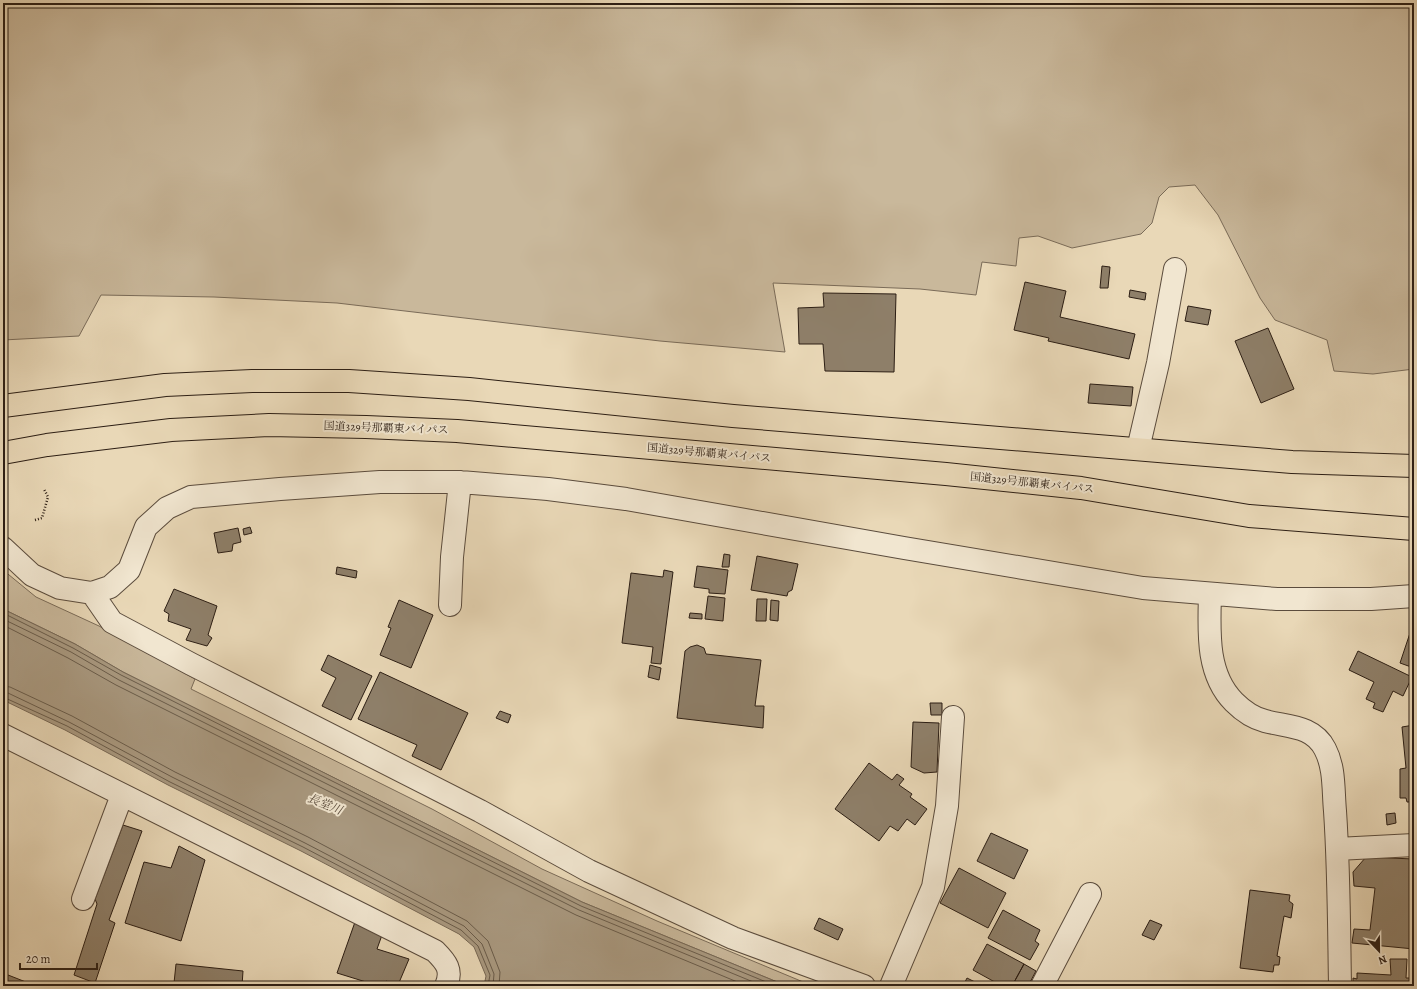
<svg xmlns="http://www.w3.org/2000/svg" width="1417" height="989" font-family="Alegreya,'Noto Serif JP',serif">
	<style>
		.green { fill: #c9b89b; stroke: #7a6b58 }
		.water { fill: #a99980; stroke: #776855 }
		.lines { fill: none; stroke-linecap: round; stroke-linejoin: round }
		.shore { stroke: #6a5c4a; stroke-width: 1 }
		.building { fill: #8e7f69; stroke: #2c1e14 }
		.minor-casing { stroke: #5b4c3d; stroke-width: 24 }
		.highway-casing { stroke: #2c1e14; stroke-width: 24 }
		.path { stroke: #2c1e14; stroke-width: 2.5; stroke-dasharray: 1 2; stroke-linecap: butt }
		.minor { stroke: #f1e6d0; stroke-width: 22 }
		.highway { stroke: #e9d8b7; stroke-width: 22 }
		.labels { text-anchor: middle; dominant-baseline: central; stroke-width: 4; stroke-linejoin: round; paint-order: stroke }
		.street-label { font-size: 11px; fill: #2c1e14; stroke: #f1e6d0 }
		.water-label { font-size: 12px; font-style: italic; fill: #58493a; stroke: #f1e6d0 }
	</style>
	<rect width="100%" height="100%" fill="#e9d8b7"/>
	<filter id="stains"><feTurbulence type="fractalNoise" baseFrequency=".005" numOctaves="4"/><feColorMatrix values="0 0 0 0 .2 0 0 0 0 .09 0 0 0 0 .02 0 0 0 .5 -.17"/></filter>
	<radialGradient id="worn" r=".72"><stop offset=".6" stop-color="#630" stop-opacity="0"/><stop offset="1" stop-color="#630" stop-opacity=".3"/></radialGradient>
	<!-- green -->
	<path class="green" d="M3,3h1411v366l-41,5 -39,-3 -7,-31 -52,-20 -15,-22 -42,-83 -23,-30 -26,2 -10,10 -7,26 -11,11 -69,14 -34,-12 -19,2 -3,28 -34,-4 -6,33 -56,-6 -147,-6 12,69 -125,-11 -323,-38 -123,-6 -113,-2 -22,41 -76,4z
		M3,570l33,27 63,29 96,53 -4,10 241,120 110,60 115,52 151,63 11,-1 8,3h-40l-205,-84 -459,-230 -48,-28 -72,-35z"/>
	<!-- water -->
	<path class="water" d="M3,609l72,35 48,28 459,230 205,84h-303l2,-10 -12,-29 -15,-13 -158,-83 -133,-66 -103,-55 -62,-30z"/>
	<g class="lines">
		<!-- shore -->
		<path class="shore" d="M3,613l70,35 48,27 460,231 195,80
			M3,619l68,33 48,28 460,230 184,76
			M3,625l65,33 48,27 460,230 171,71
			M3,686l7,1 62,29 103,56 133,65 159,84 21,20 12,31 -1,14
			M3,692l5,1 61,29 103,55 133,66 159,83 18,18 12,30 -1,12
			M3,697l64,29 103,56 133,65 158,83 17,16 12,29 -2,11"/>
	</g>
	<!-- building -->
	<path class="building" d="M1102,266l8,1 -2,21h-8z
		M1025,282l41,9 -6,26 75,17 -6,25 -81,-18 1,-3 -35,-8z
		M1130,290l16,3 -1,7 -16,-3z
		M823,293l73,1 -2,78 -69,-1 -2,-27h-24l-1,-36 26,-1z
		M1188,306l23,4 -3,15 -23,-4z
		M1268,328l26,61 -33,14 -26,-62z
		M1090,384l43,3 -2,19 -43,-3z
		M250,527l2,6 -8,2 -1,-6z
		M238,528l3,14 -8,2 -1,7 -14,2 -4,-20z
		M724,554l6,1 -1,12h-7z
		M757,556l41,8 -6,26 -4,2 -1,4 -36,-6z
		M697,566l31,4 -3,24 -16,-1v-4l-15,-2z
		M337,567l20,4 -1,7 -20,-4z
		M664,570l9,2 -12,92 -10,-1 2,-16 -31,-4 9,-70 32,4z
		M174,589l43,17 -9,29 4,3 -5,8 -21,-6 5,-11 -23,-8 1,-7 -5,-3z
		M708,596l17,2 -2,23 -18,-2z
		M757,599h10l-1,22h-10z
		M399,600l34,15 -22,53 -31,-13 11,-27 -3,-1z
		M771,600l8,1 -1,20 -8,-1z
		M690,613l12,1v5l-13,-1z
		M1410,633l4,1v34l-14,-5z
		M697,645l7,3 2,6 55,6 -6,46h9l-1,22 -86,-10 8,-67 5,-4z
		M1358,651l54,26 -9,19 -10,-5 -10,21 -10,-4 2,-5 -9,-4 8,-17 -25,-12z
		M328,655l44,21 -21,44 -29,-14 14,-28 -15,-8z
		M650,665l11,3 -2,12 -11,-3z
		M380,672l88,41 -27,57 -29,-14 5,-11 -59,-26z
		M930,703h12v12h-11z
		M500,711l11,4 -3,8 -12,-5z
		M913,722l26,1 -2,49 -13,1 -13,-6z
		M1414,725v77h-7l-1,-4h-6v-29l6,-1 -4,-41z
		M869,763l23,17 5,-6 7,5 -5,6 13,9 -2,3 17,12 -12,16 -8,-6 -9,12 -8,-5 -11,15 -44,-32z
		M1395,813l1,10 -9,2 -1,-11z
		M123,825l19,6 -33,89 6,3 -20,60 -21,-8 23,-71 -2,-5z
		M991,833l37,17 -14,29 -37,-18z
		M179,846l26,14 -24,81 -56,-18 19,-61 27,6z
		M1366,857l48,2v90l-62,-6 2,-14 16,1 5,-42 -21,-2 -1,-14z
		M959,868l47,25 -18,35 -48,-25z
		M1250,890l40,5 -1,6 4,3 -2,14 -7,-2 -7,40 3,1 -1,8h-5l-1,7 -33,-4z
		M1003,910l37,20 -5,11 4,3 -9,16 -42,-22z
		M819,918l24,11 -5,11 -24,-11z
		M1150,920l12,5 -8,15 -12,-5z
		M355,922l27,13 -5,14 32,10 -11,26 -12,-4 -3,5h-4l-42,-13z
		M987,944l37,20 -12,22h-10l-29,-16z
		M1390,959h17l-1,19h5v8h-58v-8l4,1v-6l34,2z
		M176,964l67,7 -1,15h-42l-26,-3z
		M1024,964l12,7 -8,15h-16z
		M3,973l33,13h-33z
		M967,978l16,8h-20z"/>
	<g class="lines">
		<defs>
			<path id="minor" d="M1138,449l20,-86 17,-94
				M3,548l29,27 28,13 32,5 18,-6 19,-17 17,-43 21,-19 24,-11 89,-8 100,-7h80l88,7 78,10 278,49 239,40 134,11h94l43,-3
				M92,593l20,29 79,42 289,147 109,60 144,67 131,48
				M1210,594c-1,37 -4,80 24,108 9,9 19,16 31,19 22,6 48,4 60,28 10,19 8,41 10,62 4,58 4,117 5,175
				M450,605l2,-48 8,-75
				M3,735l432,216c11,11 18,19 11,35
				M1337,849l77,-4
				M83,899l39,-104
				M891,986l42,-99 14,-81 6,-89
				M1042,986l48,-92"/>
			<path id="highway" d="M3,406l162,-21 87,-4h97l120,8 264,27 559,46 122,4
				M3,453l44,-8 124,-15 98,-5 97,2 91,4 489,43 135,14 168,28 165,13"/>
		</defs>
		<!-- minor casing -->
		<use href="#minor" class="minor-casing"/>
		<!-- highway casing -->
		<use href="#highway" class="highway-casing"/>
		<!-- path -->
		<path class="path" d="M35,520l7,-2 6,-21 -4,-8"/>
		<!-- minor -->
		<use href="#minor" class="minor"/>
		<!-- highway -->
		<use href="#highway" class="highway"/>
	</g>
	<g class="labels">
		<!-- street labels -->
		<g class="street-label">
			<text transform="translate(386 428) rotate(2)">国道329号那覇東バイパス</text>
			<text transform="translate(709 453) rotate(5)">国道329号那覇東バイパス</text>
			<text transform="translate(1032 483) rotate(6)">国道329号那覇東バイパス</text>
		</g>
		<!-- water labels -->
		<g class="water-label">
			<text transform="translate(325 804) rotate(22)">長堂川</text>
		</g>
	</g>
	<!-- margin -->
	<rect width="1417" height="989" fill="none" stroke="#e9d8b7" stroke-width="16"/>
	<rect x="4" y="4" width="1409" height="981" fill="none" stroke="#2c1e14" stroke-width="2"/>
	<rect x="8" y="8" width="1401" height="973" fill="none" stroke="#2c1e14"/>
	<!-- north arrow -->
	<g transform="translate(1379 951) rotate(158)" stroke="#f1e6d0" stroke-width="3" paint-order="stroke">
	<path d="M0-3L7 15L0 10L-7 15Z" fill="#2c1e14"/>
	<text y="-6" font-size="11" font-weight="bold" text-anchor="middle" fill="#2c1e14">N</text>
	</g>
	<!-- scale -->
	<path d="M20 963v6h77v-6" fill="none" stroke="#2c1e14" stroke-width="2"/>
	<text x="26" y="963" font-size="12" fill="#2c1e14" stroke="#f1e6d0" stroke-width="3" paint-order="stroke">20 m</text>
	<rect width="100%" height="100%" filter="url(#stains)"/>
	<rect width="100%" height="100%" fill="url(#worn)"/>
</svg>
